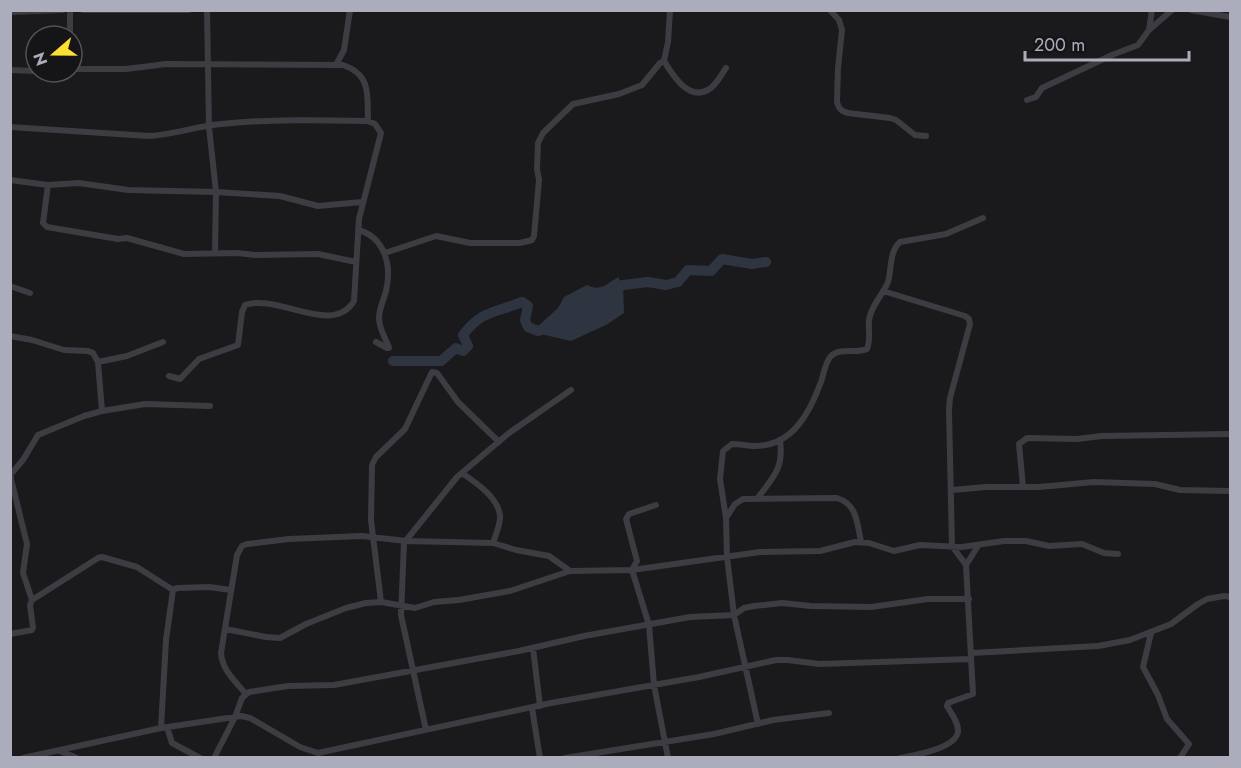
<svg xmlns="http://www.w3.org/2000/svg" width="1241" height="768" font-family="Jost,sans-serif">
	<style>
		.water { fill: #2e3541 }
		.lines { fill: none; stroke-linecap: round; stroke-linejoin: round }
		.river { stroke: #2e3541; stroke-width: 10 }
		.street { stroke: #3d3c43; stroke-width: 6 }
	</style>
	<rect width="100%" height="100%" fill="#1a1a1c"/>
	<!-- water -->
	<path class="water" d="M618,277l5,8 1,28 -18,12 -35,16 -35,-8v-5l22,-20 6,-11 23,-12c13,7 20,-1 31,-8z"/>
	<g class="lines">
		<!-- river -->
		<path class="river" d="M612,294l11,-9 25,-3 18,3 12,-3 10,-12 23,1 11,-12 30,5 14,-2
			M393,361h48l15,-13 7,3 5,-5 -5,-11c19,-25 32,-22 59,-33l6,4 -3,14 3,7 10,4 10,-4"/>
		<!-- street -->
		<path class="street" d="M70,10v26
			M83,10h106
			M207,10l2,117 7,65 -1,61
			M670,10l-2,32 -4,19c8,13 24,40 44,29 8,-4 13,-15 18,-22
			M830,10l9,10 3,10 -4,38 -1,34c2,7 4,9 11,11l42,5 6,2 19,15 11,1
			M1191,10l39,7
			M10,12l53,-2
			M1149,30l3,-20
			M336,65l8,-15 6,-40
			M72,69h54l40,-5 177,1c29,10 24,31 25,56
			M10,70l26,1
			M1027,100l9,-3 6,-9 70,-33 26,-10 11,-15 23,-20
			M10,127l139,9c25,-1 47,-10 72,-12 46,-5 101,-4 147,-3l7,3 6,9 -22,86 -5,82c-21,36 -77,-8 -109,4l-3,7 -4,33 -39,14 -19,20 -11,-3
			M10,180l38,5 31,-2 49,7 88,2 64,4 38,10 44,-4
			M48,185l-5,38 4,4 71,12 9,-1 57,16 53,-1 18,2 63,-1 38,8
			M358,230c27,7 34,36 28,61 -2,8 -7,18 -7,27 0,12 7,20 10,30h-2l-11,-6
			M385,253l51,-17 34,7h50l12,-3 2,-4 5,-56 -2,-11 1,-26 5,-10 30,-29 46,-10 23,-9 18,-22 4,-2
			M10,286l20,7
			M883,291l82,25 4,3 1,5 -20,74 -1,13 3,135 14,19 7,129 -25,9 -1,3c4,7 12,17 11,26 -3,17 -44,23 -58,26
			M10,336l22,4 32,10 24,1 5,2 5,9 29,-6 36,-14
			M98,362l4,49
			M462,473c14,10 35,23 38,42 1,8 -4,19 -7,28
			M1023,487l-4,-43 8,-6 50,1 25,-3 128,-2
			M952,490l34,-3h53l55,-5 61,2 25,6 50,1
			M757,499c16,-22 27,-30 23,-59
			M656,505l-27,9 -3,5 11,42 -5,9 17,55 5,60 14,73
			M726,518l9,-14 8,-5 94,-1c20,6 20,25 24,43
			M966,565l12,-19
			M32,600l66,-42 4,-1 35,10 36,23
			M381,602l-10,-82 1,-55 4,-8 29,-28 27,-57 5,1 21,29 41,40
			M225,629l41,8 14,1 26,-14 40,-16 20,-5 15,-1 34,6 19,-6 25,-2 51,-9 60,-20 62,-1 128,-18 60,-1 35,-9 14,1 25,8 26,-6 42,2 42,-6h22l23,5 33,-2 22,9 14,1
			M1151,633l-8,34 15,28 9,24 22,25 -9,14
			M10,634l22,-4 1,-2 -3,-23 2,-5 -9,-27 4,-29 -16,-65v-5l12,-14 15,-25 46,-19 18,-5 43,-7 65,2
			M533,648l7,58
			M971,653l127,-7 32,-6 41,-16 27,-20 9,-5 17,-3 6,1
			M246,694c-11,-13 -24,-24 -25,-41l16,-98 5,-9 5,-2 42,-5 73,-3 44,5 87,2 23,7 33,6 21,15
			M532,708l8,50
			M758,724l-24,-109 -7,-58 -1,-39 -6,-39 3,-28 9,-7c8,0 16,2 23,2 38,0 55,-34 66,-64 3,-8 4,-20 10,-26 10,-9 25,-2 36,-7 4,-10 1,-19 2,-29 2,-15 14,-25 19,-38 4,-14 1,-30 12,-40l46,-8 37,-16
			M167,727l5,16 28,15
			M161,728l5,-88 7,-50 4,-2 32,-1 22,3
			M426,730l-25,-115 3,-72 53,-66 52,-44 62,-43
			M60,751l17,7
			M23,758l138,-30 80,-12 9,2 50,29 18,6 233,-50 148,-26 77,-17h12l31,4 152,-5
			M214,758l21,-41 7,-19 7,-6 39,-6 46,-1 185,-34 65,-15 106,-19 44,-2 10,-7 10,-2 28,-3 29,3 60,1 57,-8h41
			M565,758l149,-24 59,-14 56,-7"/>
	</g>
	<!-- border -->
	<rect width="1241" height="768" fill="none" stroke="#abadbc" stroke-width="24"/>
	<!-- north arrow -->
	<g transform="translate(54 54) rotate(250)"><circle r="28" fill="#151517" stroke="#515259" stroke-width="1.5"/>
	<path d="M0-4.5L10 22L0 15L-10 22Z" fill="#fcdf32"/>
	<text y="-9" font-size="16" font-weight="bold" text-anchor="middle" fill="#abadbc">N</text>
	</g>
	<!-- scale -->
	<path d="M1025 51v9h164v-9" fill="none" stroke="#abadbc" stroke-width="3"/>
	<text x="1034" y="51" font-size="18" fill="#abadbc" stroke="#151517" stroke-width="4.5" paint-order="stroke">200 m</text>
</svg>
